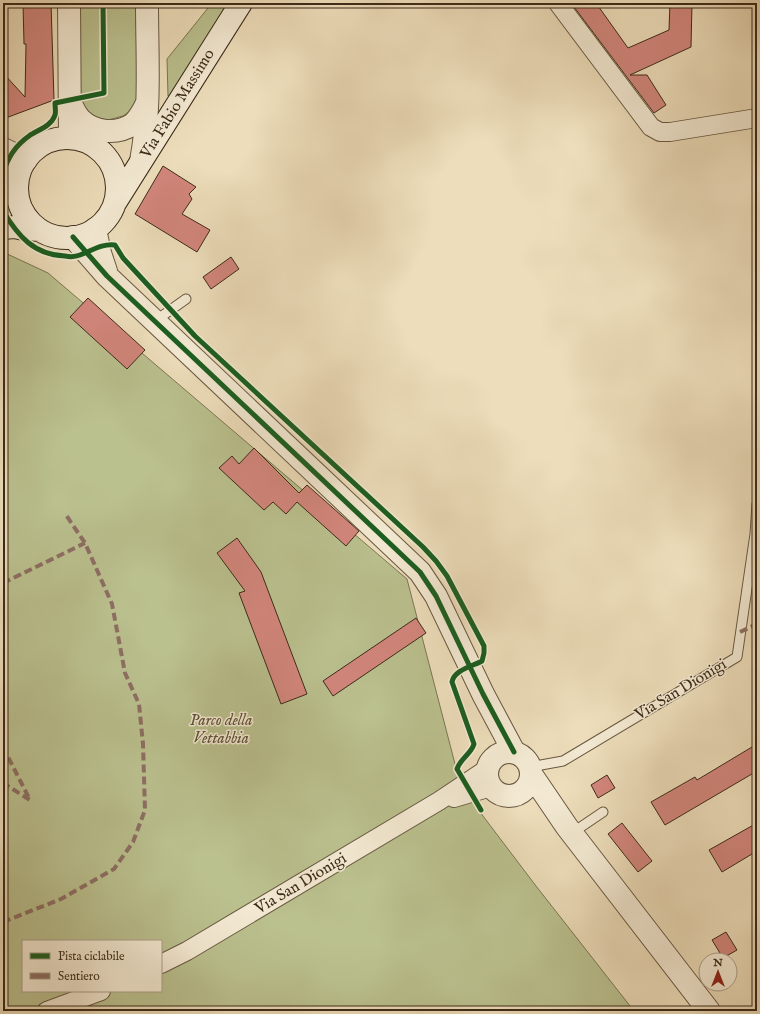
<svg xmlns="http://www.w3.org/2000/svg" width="760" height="1014" font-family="'IM FELL English',serif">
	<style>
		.green { fill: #bac08e; stroke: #7b7654; fill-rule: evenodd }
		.building { fill: #d2867c; stroke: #3c2b19 }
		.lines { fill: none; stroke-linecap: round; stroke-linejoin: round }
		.service-casing { stroke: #685841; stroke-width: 11 }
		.minor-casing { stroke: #685841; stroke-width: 20 }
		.tertiary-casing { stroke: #685841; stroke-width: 24 }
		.secondary-casing { stroke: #3c2b19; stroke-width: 24 }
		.service { stroke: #f3e9d2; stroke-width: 9 }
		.minor { stroke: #f3e9d2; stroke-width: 18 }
		.tertiary { stroke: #f3e9d2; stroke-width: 22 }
		.secondary { stroke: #f3e9d2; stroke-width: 22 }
		.quiet { stroke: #8d6e63; stroke-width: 4; stroke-dasharray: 8 4; stroke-linecap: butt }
		.cycleway-casing { stroke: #f3e9d2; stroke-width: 8 }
		.cycleway { stroke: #1b5e20; stroke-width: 5 }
		.labels { text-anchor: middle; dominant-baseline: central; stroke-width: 3; stroke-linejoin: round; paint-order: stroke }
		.street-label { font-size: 16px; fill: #3c2b19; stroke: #f3e9d2 }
		.park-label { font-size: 16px; font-style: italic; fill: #5c5036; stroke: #f3e9d2 }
	</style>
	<rect width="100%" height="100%" fill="#edddba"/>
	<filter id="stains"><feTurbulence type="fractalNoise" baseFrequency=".005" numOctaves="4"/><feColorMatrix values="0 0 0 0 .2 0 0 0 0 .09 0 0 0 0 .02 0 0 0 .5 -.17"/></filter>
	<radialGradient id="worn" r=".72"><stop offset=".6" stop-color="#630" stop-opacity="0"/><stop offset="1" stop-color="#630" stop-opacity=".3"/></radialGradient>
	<!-- green -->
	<path class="green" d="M76,3h64l1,82 -8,24 -10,7 -15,4 -18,-4 -9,-13z
		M212,3h20l-57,93h-7l-1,-37z
		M3,252l45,21 359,306 54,208 75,99 98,125h-631zM23,941h138v50h-138z"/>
	<!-- building -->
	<path class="building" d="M23,3h28l3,97 -51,19v-46l22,24 1,-53h-2z
		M571,3h25l32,45 41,-18 1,-27h22l-1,44 -61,28h17l19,30 -12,8z
		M163,166l33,21 -7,7 3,5 -10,15 28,16 -13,22 -62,-38z
		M231,257l8,12 -28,20 -8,-12z
		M88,298l57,52 -18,19 -57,-52z
		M254,448l45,45 8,-8 52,46 -13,15 -49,-44 -11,12 -13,-12 -9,8 -45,-42 13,-12 7,8z
		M237,538l24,34 46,122 -26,10 -42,-111 6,-2 -28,-38z
		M416,618l10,15 -93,63 -10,-15z
		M757,744v27l-92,54 -14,-23 44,-25 2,3z
		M607,775l8,13 -17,10 -7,-13z
		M622,823l30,38 -14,11 -30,-38z
		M757,823v28l-35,21 -13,-22z
		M726,932l11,18 -14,8 -11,-18z"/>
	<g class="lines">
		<defs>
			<path id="service" d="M155,321l31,-22
				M530,767l33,-6 174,-104 18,-123 2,-30
				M572,833l31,-21"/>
			<path id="minor" d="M558,3l93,124 9,5h10l87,-14
				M454,798l37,-11
				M161,964l26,-13 252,-150 48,-32
				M47,1011l54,-20"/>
			<path id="tertiary" d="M69,3l1,135
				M70,100c2,7 5,13 10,19 14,14 37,16 53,5 7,-6 10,-13 14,-21
				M3,149l23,11
				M3,158l10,14 4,10
				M141,161c10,-52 6,-105 6,-158
				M95,229l5,24 6,18
				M73,237l34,39 313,296 16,24 47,98 31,58
				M487 774a22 22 0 1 1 44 0a22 22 0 1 1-44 0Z
				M531,774l36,53 142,184"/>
			<path id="secondary" d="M17 188a50 50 0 1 1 100 0a50 50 0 1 1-100 0Z
				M115,203l126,-200
				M3,228l11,-1 10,2 16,1"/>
		</defs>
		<!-- service casing -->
		<use href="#service" class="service-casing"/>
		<!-- minor casing -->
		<use href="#minor" class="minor-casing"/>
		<!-- tertiary casing -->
		<use href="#tertiary" class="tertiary-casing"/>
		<!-- secondary casing -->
		<use href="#secondary" class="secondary-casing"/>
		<!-- service -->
		<use href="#service" class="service"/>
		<!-- minor -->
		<use href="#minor" class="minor"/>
		<!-- tertiary -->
		<use href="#tertiary" class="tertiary"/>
		<!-- secondary -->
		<use href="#secondary" class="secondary"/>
		<!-- quiet -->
		<path class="quiet" d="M3,583l82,-40
			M740,632l17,-8
			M3,747l27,53 -27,-17
			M3,922l58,-23 53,-30 19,-27 12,-32 -2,-66 -4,-40 -14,-31 -13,-69 -27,-61 -19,-28"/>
		<defs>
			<path id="cycleway" d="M3,174c4,-15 13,-29 26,-38 8,-6 22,-9 26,-21 1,-3 0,-8 0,-12l49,-10 -1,-90
				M3,211c15,25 31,44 62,45 5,1 10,1 15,-1 11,-4 23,-12 35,-10l8,13 72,78 228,211 13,14 11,15 37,70v7l-2,8c-9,5 -28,9 -30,21l22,62c-3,10 -14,15 -17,25l24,41
				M73,237l34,39 313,296 16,24 47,98 31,58"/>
		</defs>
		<!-- cycleway casing -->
		<use href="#cycleway" class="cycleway-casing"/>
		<!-- cycleway -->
		<use href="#cycleway" class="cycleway"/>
	</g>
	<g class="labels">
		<!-- street labels -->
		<g class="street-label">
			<text transform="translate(178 104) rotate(-58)">Via Fabio Massimo</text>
			<text transform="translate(681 690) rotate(-31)">Via San Dionigi</text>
			<text transform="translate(301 884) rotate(-31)">Via San Dionigi</text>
		</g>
		<!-- park labels -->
		<g class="park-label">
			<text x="221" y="721">Parco della<tspan x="221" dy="18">Vettabbia</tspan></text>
		</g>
	</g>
	<!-- margin -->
	<rect width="760" height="1014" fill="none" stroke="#edddba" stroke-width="16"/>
	<rect x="4" y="4" width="752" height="1006" fill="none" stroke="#3c2b19" stroke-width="2"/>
	<rect x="8" y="8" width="744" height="998" fill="none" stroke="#3c2b19"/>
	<!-- legend -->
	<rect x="22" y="940" width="140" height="52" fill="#f3e9d2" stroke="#aa9d88"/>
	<rect x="30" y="953" width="20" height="6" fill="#1b5e20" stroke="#aa9d88"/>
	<text x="58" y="960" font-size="12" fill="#3c2b19">Pista ciclabile</text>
	<rect x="30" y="973" width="20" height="6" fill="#8d6e63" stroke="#aa9d88"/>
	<text x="58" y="980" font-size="12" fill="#3c2b19">Sentiero</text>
	<!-- north arrow -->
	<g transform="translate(718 972)"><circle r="19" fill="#f3e9d2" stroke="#aa9d88"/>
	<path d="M0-3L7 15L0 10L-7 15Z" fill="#8f2418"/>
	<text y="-6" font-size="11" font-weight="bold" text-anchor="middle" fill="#3c2b19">N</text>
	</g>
	<rect width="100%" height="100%" filter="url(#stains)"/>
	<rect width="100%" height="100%" fill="url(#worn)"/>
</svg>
